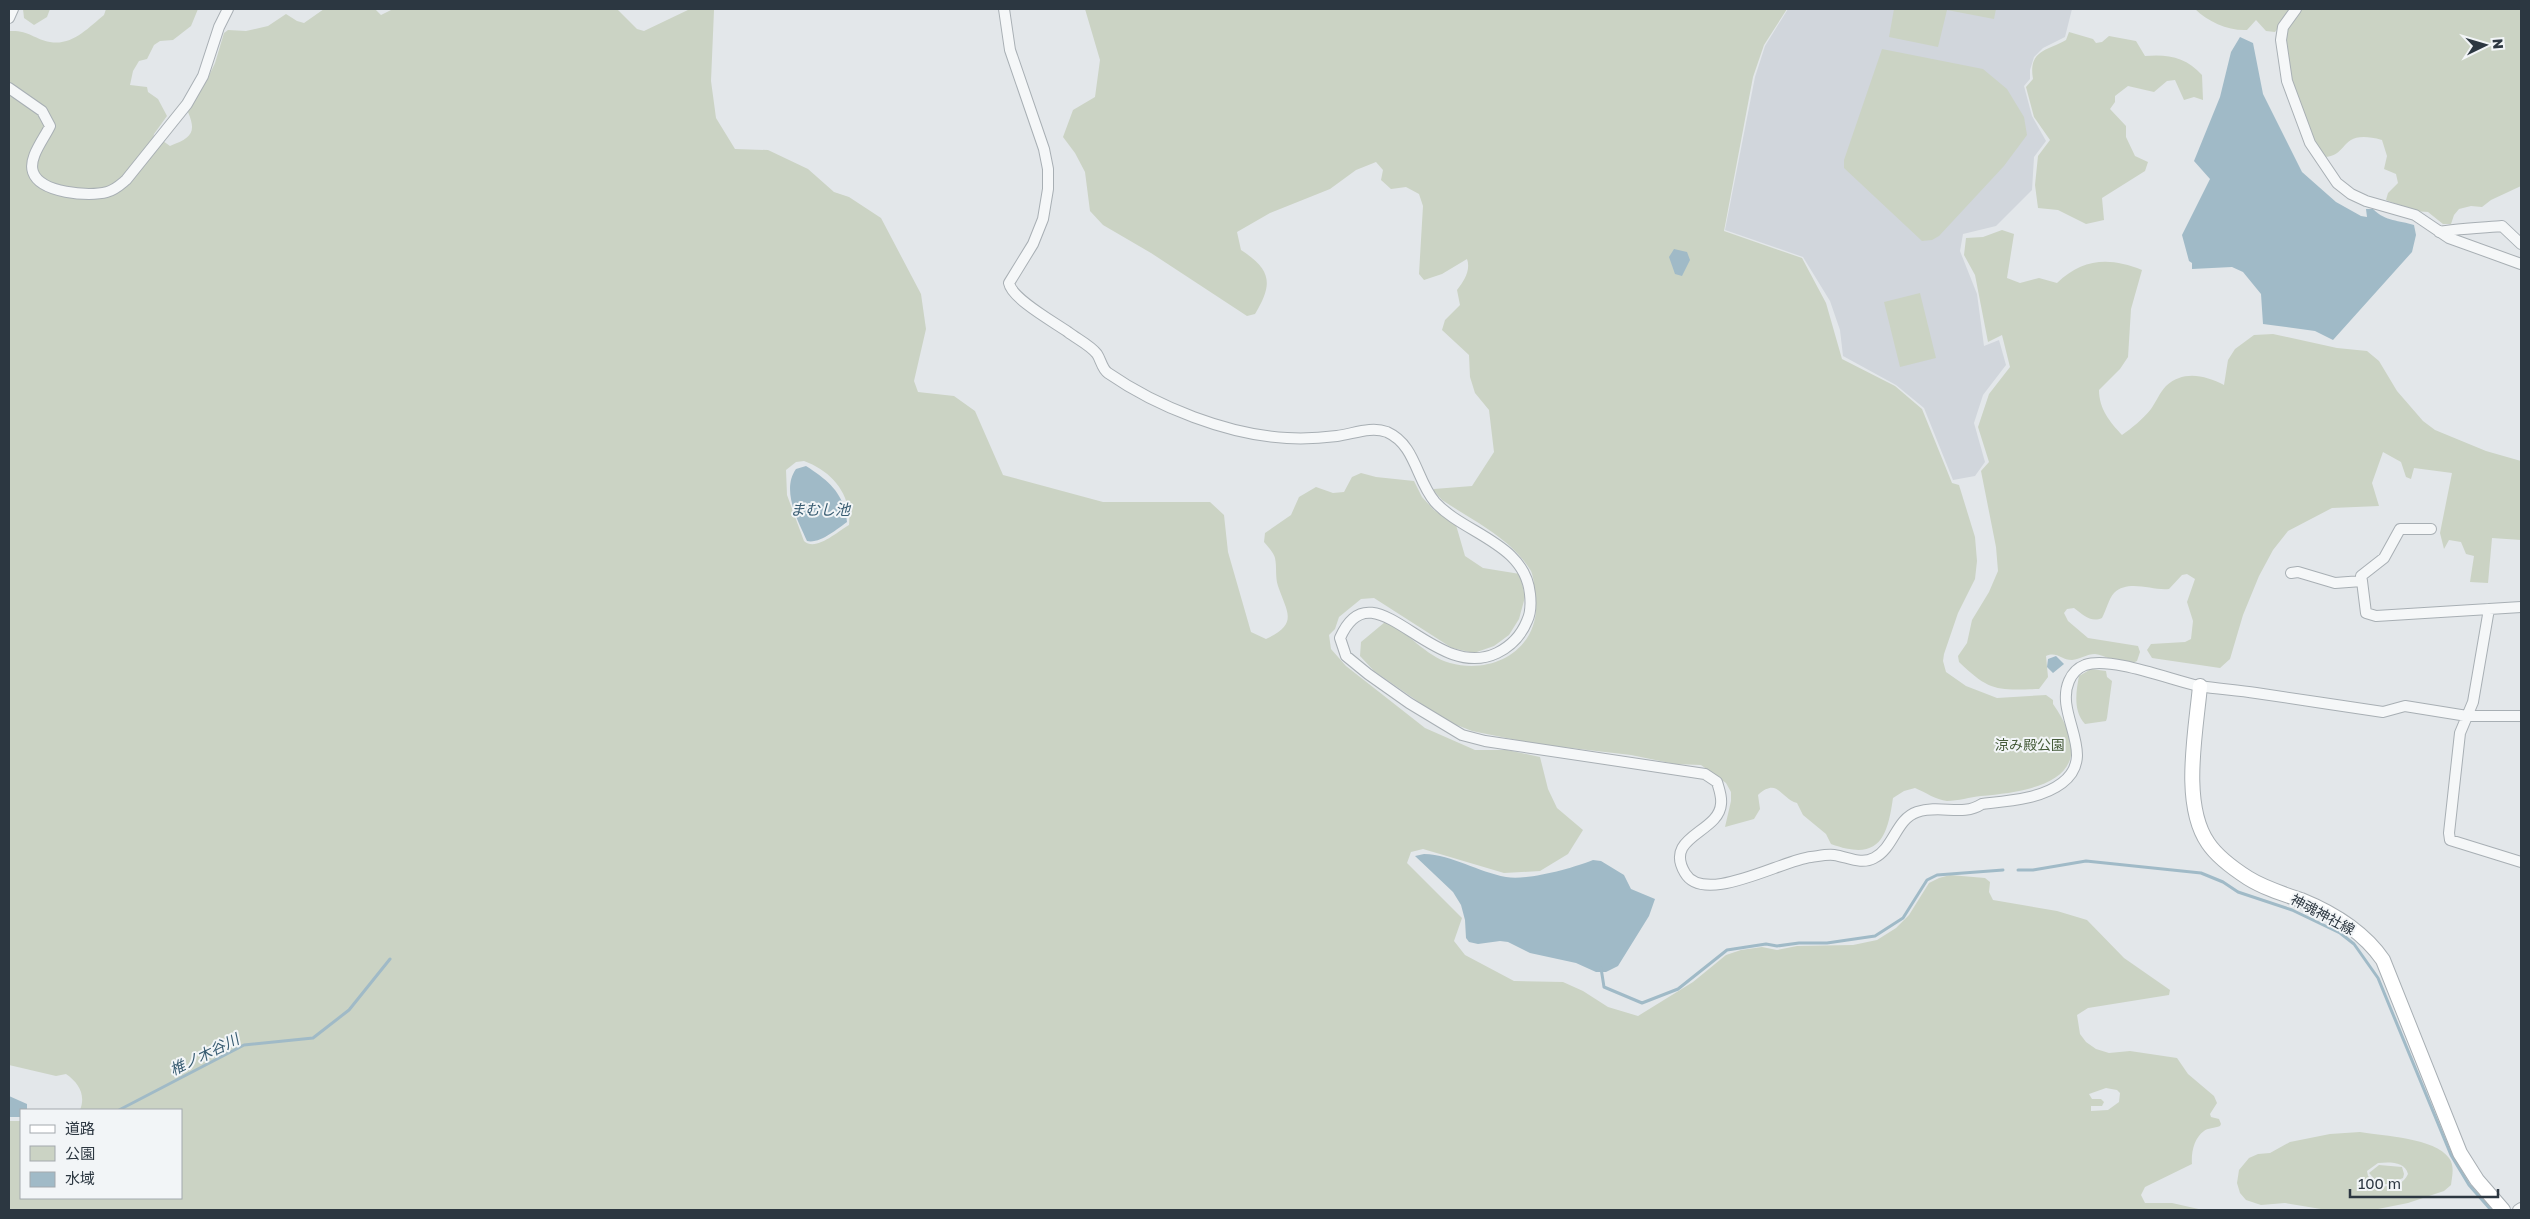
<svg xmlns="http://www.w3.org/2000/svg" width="2530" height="1219" font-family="'Golos Text','Noto Sans JP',sans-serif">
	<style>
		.built { fill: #d1d6dc }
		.green { fill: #cbd3c4; fill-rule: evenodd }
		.water { fill: #a0bac7 }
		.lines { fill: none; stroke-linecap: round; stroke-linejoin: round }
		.stream { stroke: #a0bac7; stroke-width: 3 }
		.street-casing { stroke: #a8afb4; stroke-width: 12 }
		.secondary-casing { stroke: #a8afb4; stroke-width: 16 }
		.street { stroke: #f5f7f8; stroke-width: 10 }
		.secondary { stroke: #fff; stroke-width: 14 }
		.labels { text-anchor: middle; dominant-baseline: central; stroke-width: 4; stroke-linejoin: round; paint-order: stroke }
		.park-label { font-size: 14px; fill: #465c3a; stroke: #f2f5f7 }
		.street-label { font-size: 14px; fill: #2c3741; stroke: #f2f5f7 }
		.water-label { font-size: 15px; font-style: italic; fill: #385c72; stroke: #f2f5f7 }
	</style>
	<rect width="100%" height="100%" fill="#e3e7ea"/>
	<!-- built -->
	<path class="built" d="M1788,9h284l-7,28 -22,11 -9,9 -4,13v9l-6,7 8,30 14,25 -12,16 -2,33 -36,36 -33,8 -3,17 17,43 7,52 15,-6 7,25 -23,30 -9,28 11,39 -10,14 -22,4 -29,-72 -28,-23 -53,-29 -3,-26 -10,-29 -27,-44 -78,-27 30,-153 10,-31z"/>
	<!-- green -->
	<path class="green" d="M23,9h27l-3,8 -13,8 -10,-7z
		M106,9h92l-7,17 -18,14 -13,1 -6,4 -7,14 -8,2 -6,10 -3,14 17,2 1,5 10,7 9,17 -13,18 -1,6 10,1 7,5c21,-8 27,-13 18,-34l19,-32 8,-17 9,-30 4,-3 18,1 22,-5 18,-12 11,7 7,2 20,-14h51l6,6 12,-6h224l20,20 7,2 46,-22 24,1 -3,71 5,37 19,31 33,1 40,19 26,23 15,5 32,21 40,76 5,35 -12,52 4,11 36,4 21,15 28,64 100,27h107l14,13 4,37 23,80 15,7c33,-16 21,-26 12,-53 -3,-9 -1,-19 -3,-28 -1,-5 -7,-11 -11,-16l1,-9 26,-18 8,-18 17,-10 17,6 11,-1 8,-15 9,-4 15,4 38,4 8,16 12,13 22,15 9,31 18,12 37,6 5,23 -6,22 -10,16 -15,11 -20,7 -22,-5 -78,-50 -13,1 -22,18 -4,12 -6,6 2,14 15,17 79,62 50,22h32l33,7 8,32 9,19 26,22 -15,24 -28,17 -36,2 -81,-24 -12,3 -4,11 55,55 -8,23 11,14 49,26 49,1 20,9 25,16 30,9 55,-34 33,-27 15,-5 21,-3 15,3 20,-4 56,-1 24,-5 19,-12 13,-13 20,-32 10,-5 11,-3 35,3 5,4 -1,10 4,8 64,11 30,9 37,38 46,32 -1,5 -81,13 -11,7 3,19 6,8 10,7 13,4 21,-2 47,7 11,16 26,22 3,7 -7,11 1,3 8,2 2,5 -1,2c-5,2 -13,2 -16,5 -10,7 -13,22 -12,33l-47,23 -4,8 4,8h27l31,7h-2194v-89h12v77h160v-88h-101c6,-15 -1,-27 -14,-36l-10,2 -47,-11v-1034c20,-1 25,8 41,11 22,4 38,-14 54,-27zM804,461c28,10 48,34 45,64 -11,6 -33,27 -45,16l-17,-46 -1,-25 10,-8zM2106,1088l11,2 3,3 -1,9 -11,8 -17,1v-5h11l2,-4 -3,-3h-9l-3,-5z
		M1085,9h702l-23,36 -11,32 -29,154 78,27 24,45 16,56 53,27 27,23 30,74 7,2 16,52 2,24 -2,18 -17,34 -14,41 -1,7 3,11 20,14 31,12 49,-3 7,5v4c51,73 -13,87 -72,92 -11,1 -23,5 -34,5 -11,-1 -22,-9 -32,-13l-11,3 -11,7c-6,42 -15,63 -62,46l-5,-10 -23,-19 -6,-12c-17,-5 -19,-26 -39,-8l2,14 -6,10 -29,8 6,-26v-9l-5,-9 -25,-18 -26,-1 -44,-9 -95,-11 -64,-13 -23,-9 -23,-15 -52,-36 -14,-15 1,-14 24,-20c24,10 40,34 65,41 47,13 94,-18 85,-69 -1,-7 -1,-16 -4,-23 -19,-32 -59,-51 -89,-71l-8,-9v-2l38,-3 22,-34 -5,-42 -14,-17 -5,-16 -1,-22 -27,-25 3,-10 15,-15 -3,-15c7,-9 14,-20 10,-31l-25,15 -18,6 -5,-6 4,-68 -4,-12 -13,-7 -15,2 -10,-9 2,-10 -7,-8 -20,8 -26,19 -60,24 -33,19 4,18c31,20 32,34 14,64l-8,2 -96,-63 -48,-28 -13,-14 -5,-39 -10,-19 -12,-16 10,-27 22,-13 5,-37z
		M1894,9h102l-2,10 -47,-9 -9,37 -49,-10z
		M2195,9h97l-17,23 -9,-1 -10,-11 -9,10c-18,1 -39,-8 -52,-21z
		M2301,9h220v177l-30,14 -9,7 -11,-1 -12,3 -5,6 -3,9h-8l-15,-12 -14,-1 -28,-11 2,-7 10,-10 -2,-9 -12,-5 3,-13 -5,-16c-44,-12 -32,17 -58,17 -18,-25 -44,-95 -38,-126 1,-8 10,-16 15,-22z
		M2069,32l24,7 3,4 6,-1 7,-6 27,5 9,15c23,-2 41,1 57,19l1,25 -9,-3 -10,3 -9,-20 -8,1 -13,11 -26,-6 -13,10v6l-5,7 16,17v11l9,19 13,6 -3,9 -43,27 2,22 -18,4 -28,-14 -20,-2 -3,-23 3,-29 12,-16 -16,-23 -8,-30 7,-8c-5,-29 14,-28 33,-39z
		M1882,49l101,20 24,20 17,28 3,18 -23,31 -65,70 -7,4 -10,1 -78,-73v-8z
		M2002,230l12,4 -7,44 13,5 19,-5 18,5c26,-25 53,-26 85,-13l-11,39 -3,48 -8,12 -21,21c0,19 11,32 23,45 10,-7 21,-16 29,-26 5,-7 9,-17 15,-23 17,-16 39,-11 58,-1l4,-25 7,-11 19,-14 19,-1 64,14 30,3 12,10 18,30 26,30 12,9 51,21 35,10v79l-29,-2 -4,45 -18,-1 4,-26 -8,-2 -5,-12 -12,-2 -5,9 -4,-16 12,-60 -38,-5 -3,11 -5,-2 -5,-15 -18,-10 -11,31 7,23 -47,2 -44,23 -15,19 -14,26 -16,39 -13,44 -10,9 -68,-10 -5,-8 4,-6 34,-2 6,-3 2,-18 -6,-19 8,-23 -8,-5 -5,1 -13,14c-17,2 -40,-10 -55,4 -5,5 -8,18 -12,25 -11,5 -19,-3 -28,-10l-7,1 -3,4 4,8 20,17 50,8 2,6 -3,9c-13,7 -29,-5 -42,-7 -8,0 -15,5 -23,6 -11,0 -15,-9 -26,-4l2,21 -9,12c-42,1 -49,3 -80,-27l-1,-6 9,-13 5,-23 17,-28 9,-21 -2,-24 -15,-76 8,-9 -11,-35 11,-33 21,-27 -8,-32 -14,7 -13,-67 -11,-20 2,-17 17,-1z
		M1920,293l16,65 -36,9 -16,-65z
		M2091,669l15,2 1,6 5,4 -5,37 -1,3 -21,3c-12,-13 -9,-32 -6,-48z
		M2360,1132c24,4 75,6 89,26 6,8 3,18 2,27l-7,6 -36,12 -35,7h-46l-42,-7 -24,2 -15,-5 -6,-7 -3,-10 2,-13 10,-12 9,-4 12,-1 20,-11 40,-8zM2378,1163c11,-1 27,-2 30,11 -5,12 -18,13 -30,12l-10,-10 -1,-5z
		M2379,1165l23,2 2,7 -1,4 -14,6h-10l-10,-11z"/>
	<!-- water -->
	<path class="water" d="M2240,37l13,6 10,51 39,78 34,30 25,14 6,1 -1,-8h7c13,13 26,11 41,16l2,10 -4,17 -79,88 -18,-9 -52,-7 -2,-30 -18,-22 -11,-5 -40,2v-6l-3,-2 -7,-26 28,-56 -16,-18 26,-64 11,-45z
		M1674,249l13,3 3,8 -8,16 -7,-2 -6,-17z
		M806,466c23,15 38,27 41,56 -10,7 -27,22 -40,19 -9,-20 -26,-51 -11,-72z
		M2056,656l8,8 -11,9 -6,-6 1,-8z
		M1424,854c29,1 54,18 82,23 21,4 67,-9 87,-17l8,1 23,14 7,14 24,10 -6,17 -31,50 -12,6h-10l-20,-9 -46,-10 -22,-11 -8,-1 -22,3 -9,-2 -3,-4 -1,-18 -4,-15 -8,-13 -38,-36z
		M9,1096l18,8v6h-6l-1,7h-11z"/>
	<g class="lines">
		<!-- stream -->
		<path class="stream" d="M2018,870h15l53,-9 115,12 22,9 15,10 54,18 48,23 14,11 24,34 73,177 18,30 22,25
			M1601,968l3,19 38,16 36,-14 49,-39 39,-6 11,2 22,-3h28l48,-7 28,-18 24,-38 10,-5 66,-5
			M119,1110l125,-65 69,-7 36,-28 41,-51"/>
		<defs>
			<path id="street" d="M1004,9l6,41 34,99 4,20v20l-5,30 -10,25 -24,39c3,16 45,39 59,49 9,7 22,13 29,22 4,6 5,15 11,19 49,34 120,62 179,65 17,1 34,0 50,-2 16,-2 34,-10 50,-4 29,13 29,48 48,70 29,32 90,41 95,92 1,9 1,19 -3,27 -6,15 -16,25 -30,32 -65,31 -124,-91 -157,-15l6,18 22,18 41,29 53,32 23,6 220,33 12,8c2,7 5,14 4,22 -2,29 -58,32 -36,69 19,33 97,-13 126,-16 8,-1 16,-3 23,-2 14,2 27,10 40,3 20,-10 22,-39 43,-46 24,-8 45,5 65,-8 26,-3 59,-5 80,-21 37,-28 -8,-68 7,-102 3,-7 8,-13 16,-16 26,-9 86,15 114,21 19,3 38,4 57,7 42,6 85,13 127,19l22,-6 62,10h54
				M2296,9l-13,18 -2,13 6,41 23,62 27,40 14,11 15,7 49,14 34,23 72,26
				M9,18l4,-9
				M9,88l33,23 8,15c-6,13 -22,32 -17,46 7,21 56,25 74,20 8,-2 13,-7 19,-12l61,-76 16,-28 16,-49 9,-18
				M2439,232c4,-2 53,-5 63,-6l19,18
				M2291,573l7,-1 37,11 27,-2 4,32 10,3 113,-7
				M2362,581l-1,-5 23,-18 16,-29h31
				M2521,607l-32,2 -16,93 -13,31 -11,100 1,7 71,22
				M2518,1210l3,-2"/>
			<path id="secondary" d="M2200,686c-4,45 -19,118 8,157 10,15 26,26 40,35 16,10 35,16 53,22 32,13 62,31 82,60l77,193 17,27 26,30"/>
		</defs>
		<!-- street casing -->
		<use href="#street" class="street-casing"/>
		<!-- secondary casing -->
		<use href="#secondary" class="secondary-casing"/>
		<!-- street -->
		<use href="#street" class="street"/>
		<!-- secondary -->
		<use href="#secondary" class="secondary"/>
	</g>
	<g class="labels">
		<!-- park labels -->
		<g class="park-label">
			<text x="2030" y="744">涼み殿公園</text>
		</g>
		<!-- street labels -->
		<g class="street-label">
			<text transform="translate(2323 914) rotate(28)">神魂神社線</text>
		</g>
		<!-- water labels -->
		<g class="water-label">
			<text x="820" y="509">まむし池</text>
			<text transform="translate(204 1054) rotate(-26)">椎ノ木谷川</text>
		</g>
	</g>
	<!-- border -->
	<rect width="2530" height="1219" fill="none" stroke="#2c3741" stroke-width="20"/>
	<!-- legend -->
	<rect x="20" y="1109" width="162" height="90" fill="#f2f5f7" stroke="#a3a9ae"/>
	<rect x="30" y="1125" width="25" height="8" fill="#ffffff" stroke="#a3a9ae"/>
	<text x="65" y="1134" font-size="15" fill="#2c3741">道路</text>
	<rect x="30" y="1146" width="25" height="15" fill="#cbd3c4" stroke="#a3a9ae"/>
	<text x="65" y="1159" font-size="15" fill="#2c3741">公園</text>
	<rect x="30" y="1172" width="25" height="15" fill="#a0bac7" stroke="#a3a9ae"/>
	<text x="65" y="1184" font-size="15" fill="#2c3741">水域</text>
	<!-- north arrow -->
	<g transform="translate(2485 45) rotate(85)" stroke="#f2f5f7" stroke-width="4" paint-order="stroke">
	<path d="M0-4L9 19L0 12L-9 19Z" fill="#2c3741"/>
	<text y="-8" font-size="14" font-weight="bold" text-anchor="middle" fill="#2c3741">N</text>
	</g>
	<!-- scale -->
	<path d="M2350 1189v8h148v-8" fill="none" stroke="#2c3741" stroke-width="2.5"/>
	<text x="2358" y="1189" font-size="15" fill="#2c3741" stroke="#f2f5f7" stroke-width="4" paint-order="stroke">100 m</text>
</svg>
